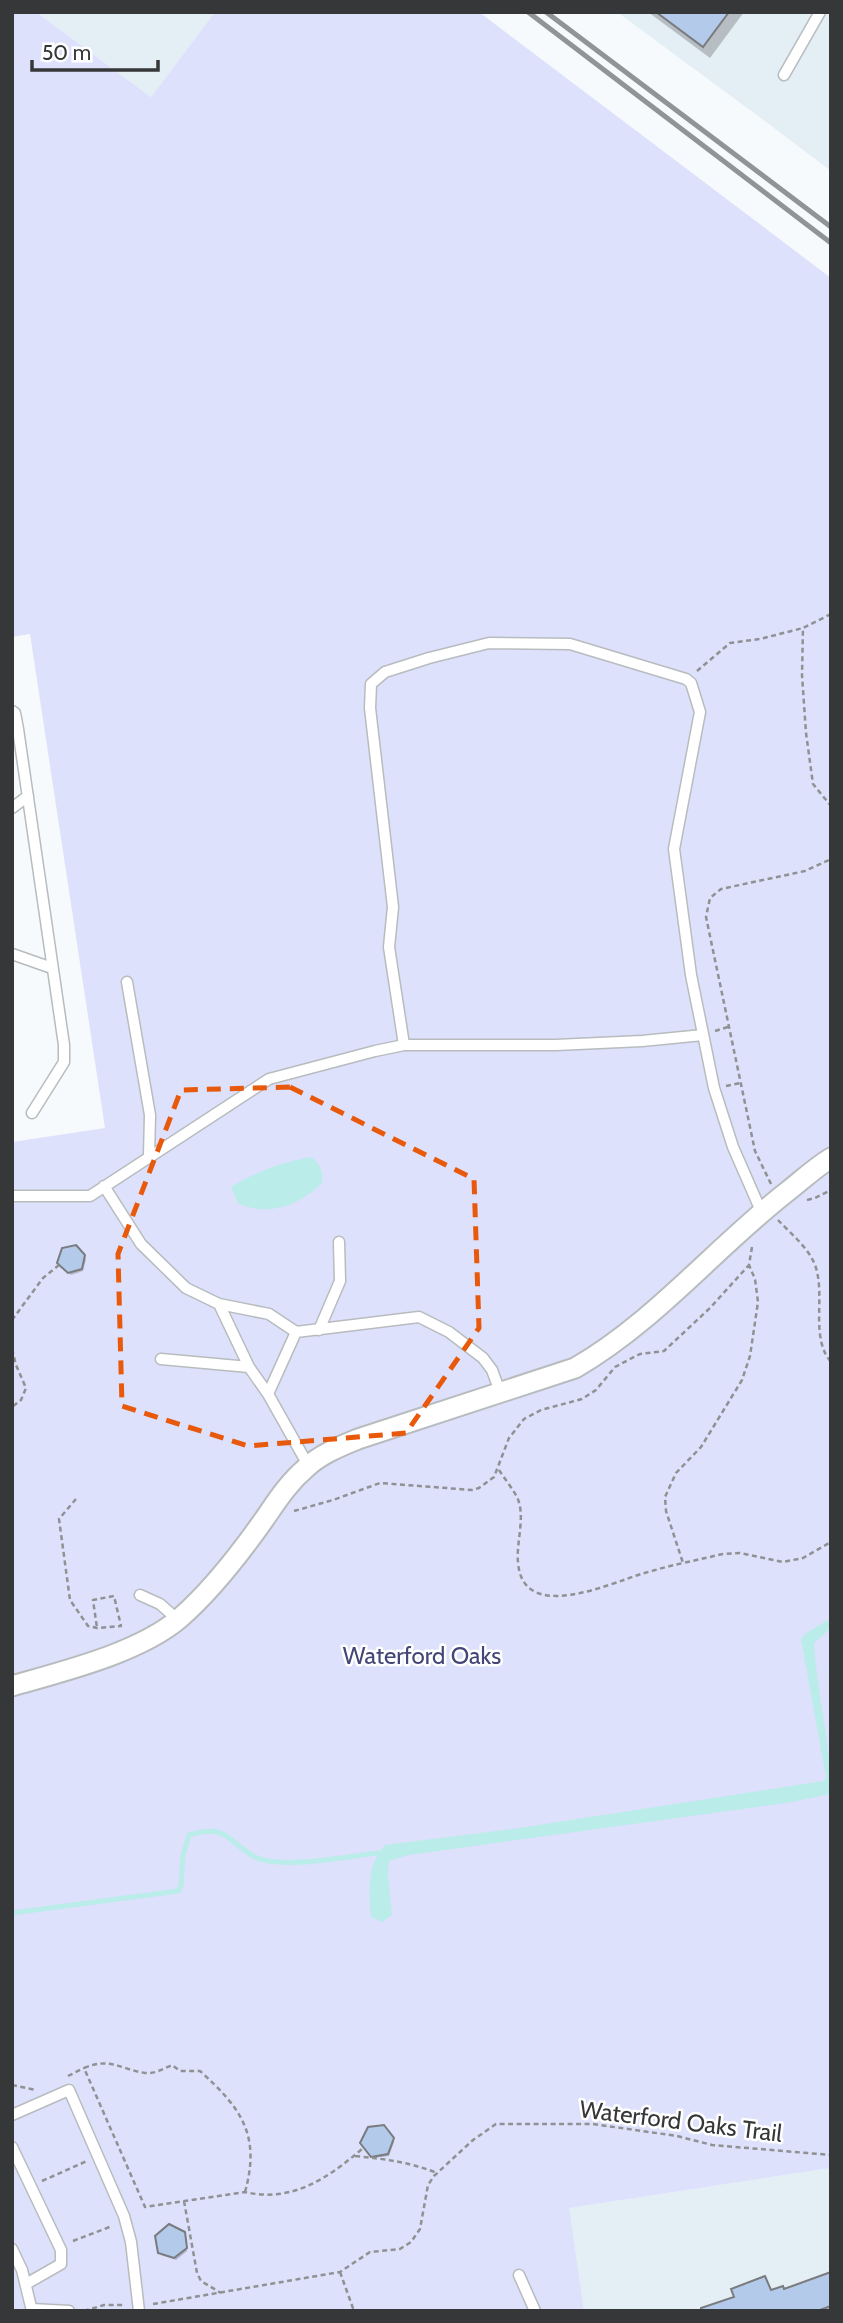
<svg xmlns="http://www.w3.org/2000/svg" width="843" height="2323" font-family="Cabin,sans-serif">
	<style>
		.built { fill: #e4eef5 }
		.green { fill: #dde1fc }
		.water { fill: #baece9 }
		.shadow { fill: #0003 }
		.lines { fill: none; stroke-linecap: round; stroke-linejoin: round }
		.stream { stroke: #baece9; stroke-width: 5 }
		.building { fill: #b4caea; stroke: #7a7b7e; stroke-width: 2 }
		.lane-casing { stroke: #b8bcbe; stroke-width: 13 }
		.street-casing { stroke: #b8bcbe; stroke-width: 23 }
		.path { stroke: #8f9192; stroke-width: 2.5; stroke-dasharray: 5 3.5; stroke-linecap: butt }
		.lane { stroke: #fff; stroke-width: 10 }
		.street { stroke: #fff; stroke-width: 19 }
		.rail { stroke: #919395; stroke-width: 5 }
		.marked { fill: none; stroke: #e8590c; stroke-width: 5; stroke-dasharray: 14 9; stroke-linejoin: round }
		.labels { text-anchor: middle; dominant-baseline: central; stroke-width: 5; stroke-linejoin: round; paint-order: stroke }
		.park-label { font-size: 24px; fill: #434677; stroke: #fff }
		.street-label { font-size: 24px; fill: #363738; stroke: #fff }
	</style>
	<rect width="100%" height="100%" fill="#f7fafc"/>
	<!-- built -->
	<path class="built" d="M36,12h179l-64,85z
		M617,12h214v159l-73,-55z
		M831,2168v143h-247l-16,-103z"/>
	<!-- green -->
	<path class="green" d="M12,12h24l115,85 64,-85h264l352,266v1890l-262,40 15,103h-572v-1169l93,-14 -75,-494 -18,3z"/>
	<!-- water -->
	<path class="water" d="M311,1157c10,7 12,15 11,26 -23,23 -54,34 -84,20l-7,-16c25,-15 51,-25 80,-30z
		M831,1618v10l-17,15c3,51 17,100 17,151l-45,9 -377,52 -20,6 -1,15 4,39 -10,7 -11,-5c-2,-26 -5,-51 14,-72l134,-17 305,-47 2,-4 -25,-138 4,-5z"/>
	<!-- shadow -->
	<path class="shadow" d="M648,12h96l-34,46z
		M84,1256l2,3 -3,12 -12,4 -10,-10z
		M383,2127l11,15 -5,14 -15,2 -11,-12z
		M184,2233l3,18 -11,9 -15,-5 -1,-3z
		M831,2274v37h-131l36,-13 28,-20 8,14 12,-1z"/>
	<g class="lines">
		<!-- stream -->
		<path class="stream" d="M12,1913l166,-22 3,-5 2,-31 6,-20c39,-12 37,6 66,22 25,13 94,-1 123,-4"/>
	</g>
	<!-- building -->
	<path class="building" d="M656,12h73l-26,35z
		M76,1245l9,10 -3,14 -14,4 -11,-10 5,-15z
		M384,2125l10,13 -6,16 -17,3 -11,-14 8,-16z
		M169,2224l16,8 2,16 -13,10 -16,-5 -3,-17z
		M831,2272v34l-14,5h-116v-3l33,-11 -3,-8 34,-13 6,14 12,-4 1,3z"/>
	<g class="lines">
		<defs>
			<path id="lane" d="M784,75l36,-63
				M12,711l3,2 3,16 46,316v17l-32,51
				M12,808l16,-12
				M12,954l40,14
				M127,982l23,133 -1,41
				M404,1045l-15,-98 4,-40 -23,-199 1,-24 14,-12 44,-14 60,-15 81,1 116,35 5,4 9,29 -26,137 17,126 23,113 19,59 28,64
				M104,1186l37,58 45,44 33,16 50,10 27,18 -28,62 40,71
				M12,1196h78l179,-117 106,-28 29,-6h152l86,-4 61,-6
				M219,1304l30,63 19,27
				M319,1330l21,-49 -1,-39
				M296,1332l123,-15 30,15 34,26 9,12 8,22
				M161,1359l88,8
				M140,1595l20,9 18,16
				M12,2115l57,-25 55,126 7,26 8,69
				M12,2147l49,103v14l-35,20
				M12,2249l10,21 10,41
				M519,2275l16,36
				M32,2309l37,2"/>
			<path id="street" d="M12,1686c52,-15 127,-33 168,-68 32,-28 59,-63 83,-97 14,-20 25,-38 44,-54 14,-13 34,-21 51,-28l217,-71c80,-46 141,-121 213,-177 14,-11 28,-24 43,-33"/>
		</defs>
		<!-- lane casing -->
		<use href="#lane" class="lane-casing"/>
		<!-- street casing -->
		<use href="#street" class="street-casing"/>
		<!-- path -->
		<path class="path" d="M831,614l-28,14 -1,47 4,58 7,51 18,22
			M697,671l33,-28 30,-4 43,-11
			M715,1031l13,-4
			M726,1086l14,-3
			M771,1184l-16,-33 -49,-234 4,-19 11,-9 84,-18 26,-12
			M807,1200l8,-2 16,-8
			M778,1220c14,15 35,31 39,52 7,28 -6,67 14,90
			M752,1247l-3,18 6,14 3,23 -8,54 -8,24 -11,18 -30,49 -25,26 -11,24 1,14 17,52 40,-9 17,-1 43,9 20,-4 28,-16
			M12,1320l31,-42 16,-13
			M12,1349l4,16 10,23 -5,12 -9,7
			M499,1470c6,9 13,18 18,27 9,19 -1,45 1,65 4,62 91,22 123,12 14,-4 28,-8 42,-11
			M76,1499l-17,20 11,81 18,26 9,2 24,-2 -7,-30 -21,4 4,28
			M294,1511l39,-11 47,-17 92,7 7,-2 15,-11 15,-39 15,-19 17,-9 41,-11 14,-9 19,-23 15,-8 10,-5 24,-3 46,-43 39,-43
			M68,2076l16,-8
			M12,2085l24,5
			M355,2156c30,3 54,6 82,17
			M42,2181l45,-20
			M245,2192c16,-57 -4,-84 -45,-121h-20l-8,-6c-9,4 -17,9 -27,8 -25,-4 -35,-16 -61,-5l61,139 100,-15c47,11 83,-14 117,-43
			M184,2201l13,72 4,8 20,12
			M73,2241l39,-15
			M340,2272l14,39
			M153,2304l187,-32 30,-20 30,-3 11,-7 9,-13 8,-44 6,-9 39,-36 23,-16h97l84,12 35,9 119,10
			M84,2311l20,-6h21"/>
		<!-- lane -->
		<use href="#lane" class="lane"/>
		<!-- street -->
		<use href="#street" class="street"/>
		<!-- rail -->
		<path class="rail" d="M528,12l303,231
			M546,12l285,215"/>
	</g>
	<!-- marked area -->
	<path class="marked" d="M290,1087l184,92 5,149 -73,105 -158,13 -126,-40 -4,-152 63,-164z"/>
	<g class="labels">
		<!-- park labels -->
		<g class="park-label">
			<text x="422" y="1655">Waterford Oaks</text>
		</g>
		<!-- street labels -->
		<g class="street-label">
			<text transform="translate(681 2121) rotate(7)">Waterford Oaks Trail</text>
		</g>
	</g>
	<!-- border -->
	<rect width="843" height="2323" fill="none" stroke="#363738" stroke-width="28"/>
	<!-- scale -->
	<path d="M32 60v10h126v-10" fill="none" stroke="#363738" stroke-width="3.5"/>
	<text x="42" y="60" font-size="21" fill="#363738" stroke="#ffffff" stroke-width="5" paint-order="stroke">50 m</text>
</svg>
